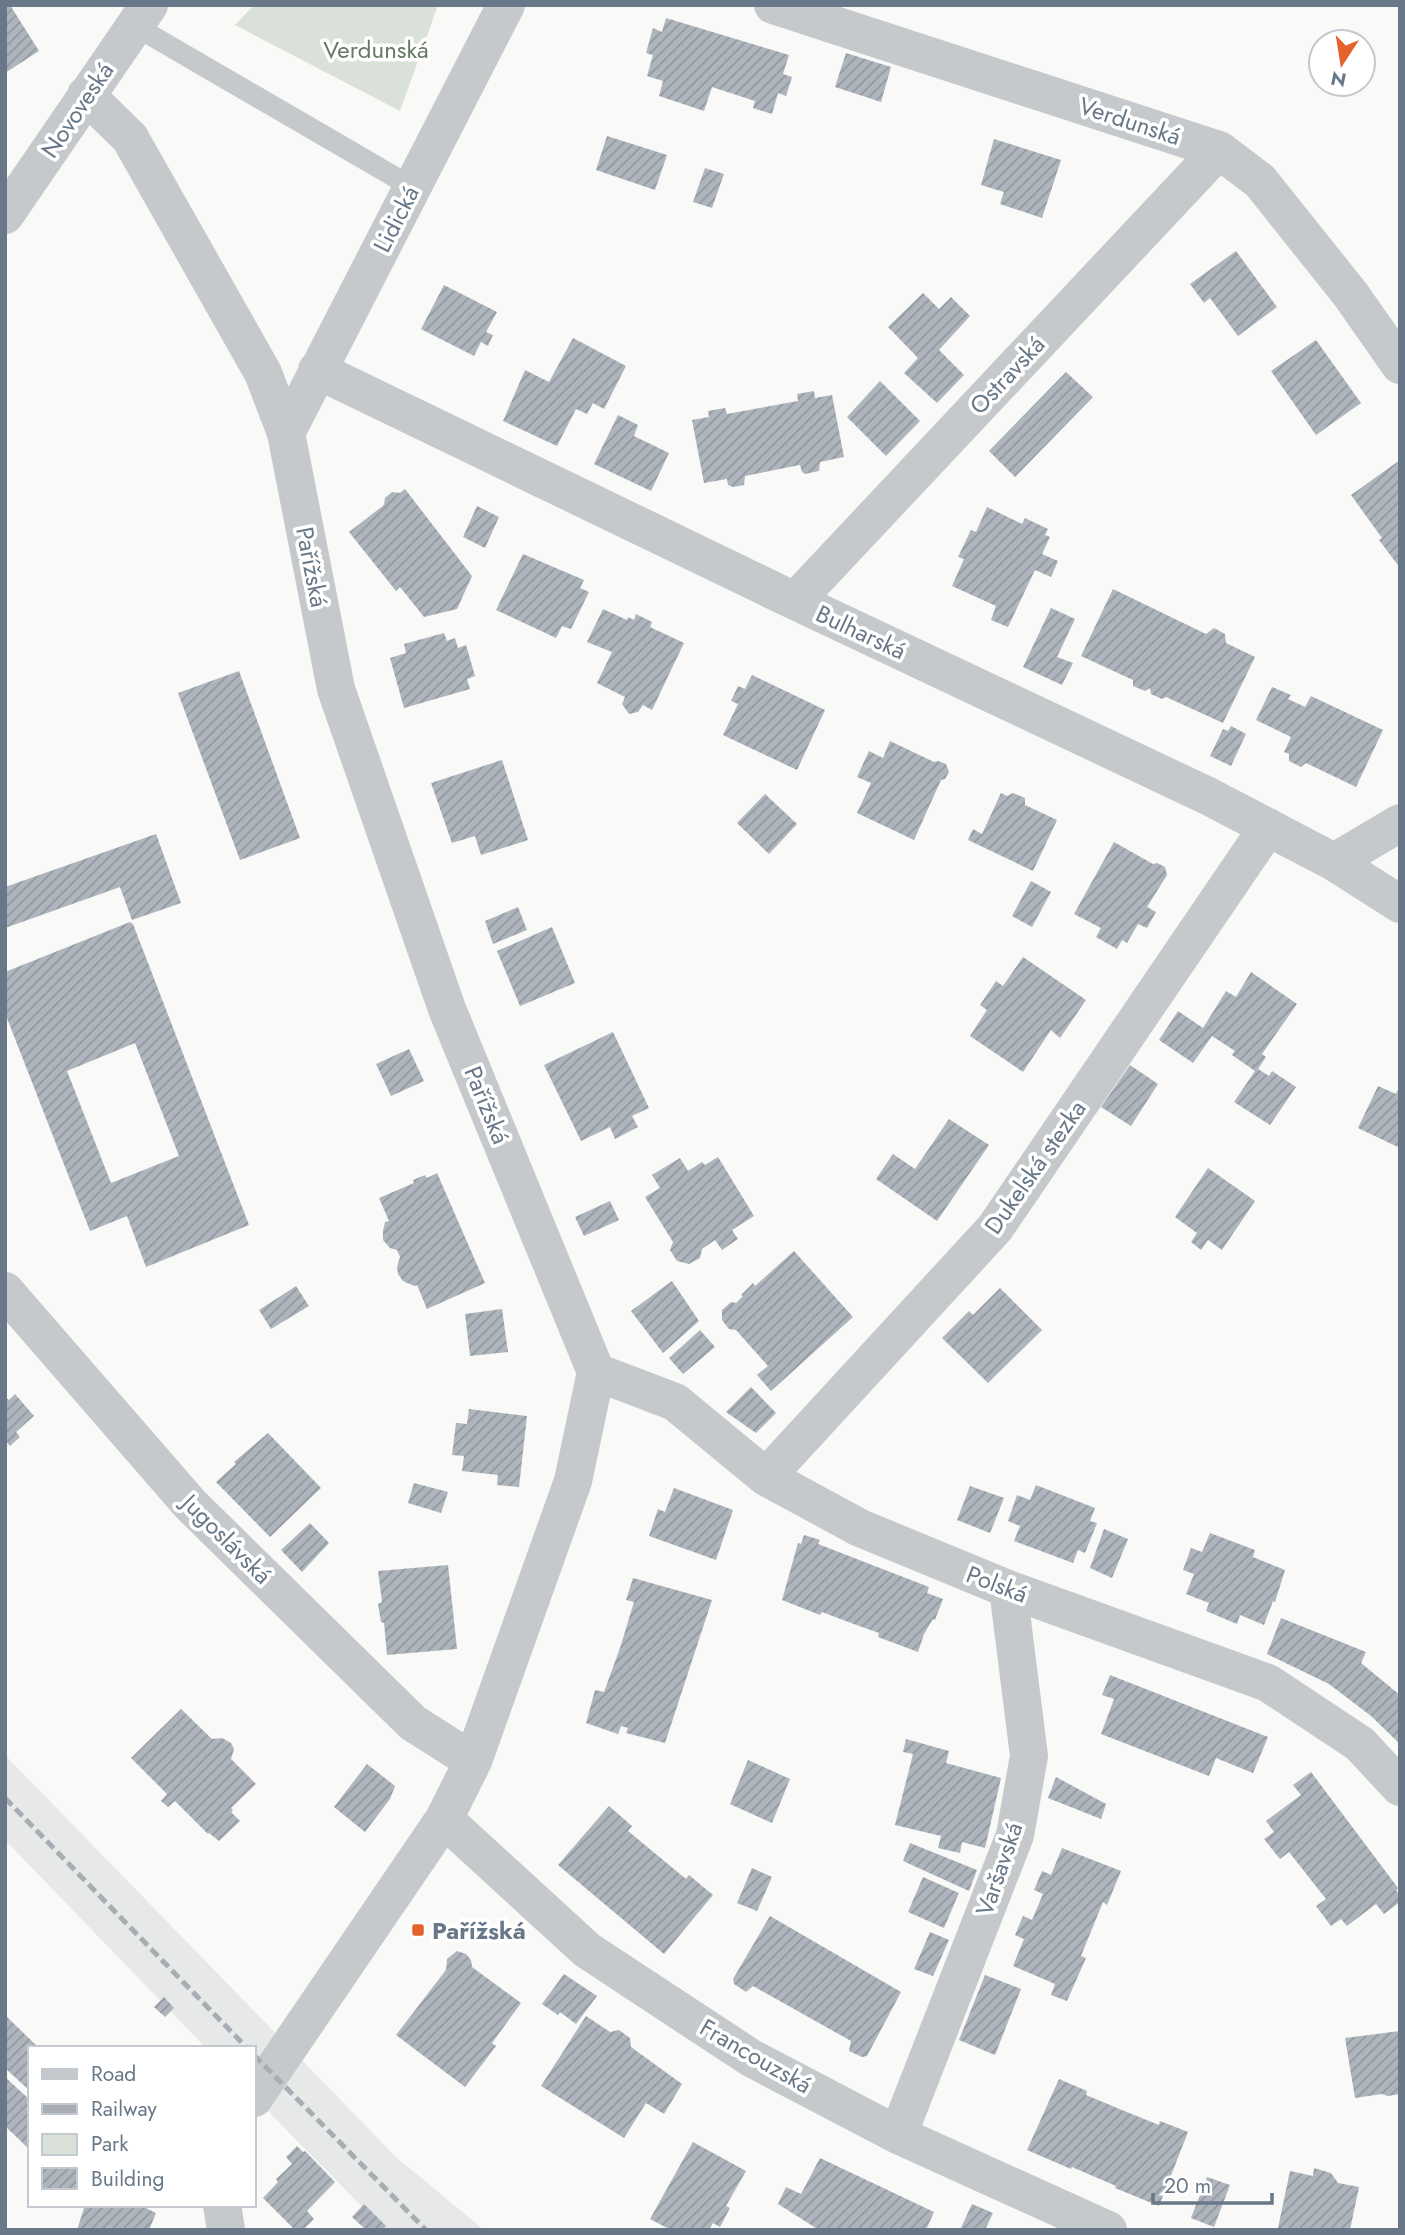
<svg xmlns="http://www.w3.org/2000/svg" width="1405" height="2235" font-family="Jost,sans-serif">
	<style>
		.built { fill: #e7e8e8 }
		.green { fill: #dae1d8 }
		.building { fill: url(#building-hatch); fill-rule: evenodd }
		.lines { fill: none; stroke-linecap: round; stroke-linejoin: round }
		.lane { stroke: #c5c9cc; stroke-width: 21 }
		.street { stroke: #c5c9cc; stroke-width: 38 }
		.rail { stroke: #a7adb3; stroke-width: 5; stroke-dasharray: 10 5; stroke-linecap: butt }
		.poi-dot { fill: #e5622b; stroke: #fff; stroke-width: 2.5 }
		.labels { text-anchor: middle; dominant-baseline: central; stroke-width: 7; stroke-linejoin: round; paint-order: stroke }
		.park-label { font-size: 24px; fill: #667a63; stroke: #fff }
		.street-label { font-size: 24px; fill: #687888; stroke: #fff }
		.poi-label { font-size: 24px; font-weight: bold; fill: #687888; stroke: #fff; text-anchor: start }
	</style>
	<defs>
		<pattern id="building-hatch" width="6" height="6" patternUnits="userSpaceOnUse" patternTransform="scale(1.75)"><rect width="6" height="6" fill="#aeb5bc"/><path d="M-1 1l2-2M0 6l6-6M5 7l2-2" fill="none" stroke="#91989f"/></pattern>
	</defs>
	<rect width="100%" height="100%" fill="#f9f9f7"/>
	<!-- built -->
	<path class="built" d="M5,1755l391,402 88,73h-99l-131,-133v-49h-48l-201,-208z"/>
	<!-- green -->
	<path class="green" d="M254,5h184l-38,106 -165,-86z"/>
	<!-- building -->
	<path class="building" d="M5,5h5l29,46 -34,22z
		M666,18l123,37 -6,19 9,3 -6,19 -8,-3 -6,21 -19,-6 2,-7 -43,-14 -8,24 -45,-15 4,-15 -16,-5 6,-21 -7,-2 7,-25 9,4z
		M846,53l45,14 -10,35 -46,-15z
		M607,136l60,19 -12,35 -59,-20z
		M994,139l67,21 -19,58 -42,-14 4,-12 -23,-7z
		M705,168l19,6 -12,34 -19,-6z
		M1236,251l41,56 -39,29 -28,-38 -6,5 -14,-19z
		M444,285l53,27 -11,20 7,3 -5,11 -7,-4 -7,14 -53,-27z
		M923,293l16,16 12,-12 19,19 -31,34 25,25 -27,28 -33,-30 14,-15 -30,-31z
		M573,338l53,28 -22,43 -11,-6 -6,11 -11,-5 -19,37 -54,-25 22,-51 24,12z
		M1316,340l45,63 -45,32 -45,-64z
		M1066,372l27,25 -78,80 -26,-26z
		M880,381l40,40 -34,35 -39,-39z
		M814,391l1,7 17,-3 12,62 -24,5 -1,9 -14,3 -3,-2 -2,-7 -55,11 -1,9 -11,2 -5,-2 -1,-6 -23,4 -12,-63 17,-3 -1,-6 17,-3 2,6 71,-13 -1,-7z
		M618,415l20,10 -4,11 35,17 -18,38 -57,-27z
		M1400,460v108l-21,-28 3,-2 -31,-43z
		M405,489l67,87 -15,33 -33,8 -24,-30 -4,4 -47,-59 35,-27 1,-7 7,-6 8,1z
		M477,506l22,11 -14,31 -22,-11z
		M987,507l35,17 3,-6 23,11 -3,6 5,2 -8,17 16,7 -7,16 -16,-7 -27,57 -17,-7 5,-14 -44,-20 12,-27 -6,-2 13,-27 5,2z
		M523,554l61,26 -4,8 9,4 -18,37 -9,-3 -6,12 -60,-28z
		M1113,589l93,45 8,-6 11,6 1,9 29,14 -32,66 -57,-26 -4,2 -11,-5 -1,-6 -5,3 -12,-5v-6l-52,-24z
		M1051,608l24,11 -18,38 16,6 -11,22 -39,-18z
		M603,609l24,11 1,-3 6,3 2,-6 16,8 -2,5 34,16 -32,67 -9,-5 -5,7 -9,2 -7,-10 3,-7 -28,-14 15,-31 -25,-10z
		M444,633l3,8 8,-3 3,10 8,-3 9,31 -8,3 3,10 -66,19 -14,-50 16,-5 -2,-9z
		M239,671l61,167 -60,22 -62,-167z
		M752,675l73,35 -28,60 -74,-35 15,-31 -7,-3 7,-15 7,3z
		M1272,687l19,8 -3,4 17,8 6,-11 72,34 -27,57 -50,-24 -5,4 -12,-6v-7l-5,-2 7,-15 -35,-17z
		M1231,726l15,8 -15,32 -21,-10 13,-27 5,2z
		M890,741l44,21 4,-1 8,3 3,8 -4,7 -4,1 -27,60 -57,-27 14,-30 -14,-6 12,-26 14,7z
		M502,760l26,80 -47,15 -6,-19 -23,7 -21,-60z
		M1001,793l6,3 6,-3 12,5v7l32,15 -24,51 -65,-31 5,-11 9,5z
		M765,794l32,30 -28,30 -32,-31z
		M156,834l25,69 -49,17 -12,-33 -115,41v-41z
		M1114,842l39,22 4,-1 8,4 2,8 -20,32 9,5 -9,16 -9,-4 -11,19 -5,-3 -5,9 -21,-12 5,-9 -27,-14z
		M1031,881l20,11 -19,35 -20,-11z
		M518,907l9,23 -34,14 -8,-23z
		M130,922l3,2 116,301 -103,42 -19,-51 -37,15 -85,-218v-41zM135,1043l44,113 -68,27 -44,-112z
		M552,927l23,56 -55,23 -23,-55z
		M1023,957l63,43 -26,38 -9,-8 -28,42 -53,-36 17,-26 -7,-5 16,-24 7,5z
		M1251,972l46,32 -35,50 4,3 -8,12 11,7 3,-5 24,16 -26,38 -36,-23 21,-31 -23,-16 3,-4 -23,-15 -19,27 -34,-23 19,-29 25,17 23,-37 10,6z
		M613,1032l36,76 -17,8 6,11 -23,12 -5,-12 -29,14 -37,-76z
		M409,1049l15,32 -33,15 -15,-32z
		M1130,1065l28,19 -27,42 -30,-19z
		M1378,1086l18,8 4,-8v62l-42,-20z
		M949,1119l40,26 -52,76 -61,-42 17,-25 22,15z
		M718,1157l36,59 -22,14 6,9 -16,11 -7,-10 -13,9 -2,9 -11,6 -12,-3 -7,-11 3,-8 -28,-45 15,-9 -8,-13 28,-17 8,13 14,-9 3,3z
		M1208,1168l47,33 -33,49 -14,-10 -7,10 -10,-8 6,-9 -22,-16z
		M437,1173l48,110 -58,26 -10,-24 -3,1 -11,-5 -5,-7 -1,-7 3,-10 -3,-7 -7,-2 -7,-8v-9l2,-9 4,-1 -10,-23 35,-15 -1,-3 12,-5 2,3z
		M610,1201l9,19 -35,16 -9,-19z
		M794,1251l59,66 -82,74 -14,-16 11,-9 -32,-36 -7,-1 -7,-9v-10l9,-8 5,1 7,-7 -2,-1 12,-12 2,3z
		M672,1281l27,40 -36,32 -32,-42z
		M296,1286l13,20 -38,23 -12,-19z
		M1000,1288l42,42 -54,53 -46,-45 27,-27 4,4z
		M502,1309l6,43 -38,4 -5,-42z
		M700,1330l15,17 -32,27 -14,-16z
		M751,1387l25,26 -20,20 -30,-21z
		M15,1394l19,22 -18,16 4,5 -10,9 -5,-6v-43l4,3z
		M469,1409l58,7 -8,71 -22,-2 1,-10 -36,-4 2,-15 -12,-1 4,-32 11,1z
		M268,1433l53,55 -51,49 -54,-55 20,-18 -2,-2z
		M414,1483l34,9 -7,21 -33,-10z
		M1036,1485l59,23 -5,13 7,2 -12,30 -7,-3 -5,13 -59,-22 6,-15 -12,-5 9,-26 13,5z
		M970,1486l34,12 -14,35 -33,-13z
		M674,1488l59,22 -17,50 -67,-24 9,-27 7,3z
		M310,1523l19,20 -27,29 -21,-22z
		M1104,1529l24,10 -16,39 -22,-10z
		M1210,1533l45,17 -2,7 32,13 -10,32 -2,-1 -9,24 -24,-10 -3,9 -31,-13 3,-8 -23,-9 8,-20 -11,-4 8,-22 11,4z
		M804,1535l16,5 -2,4 111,43 -2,6 16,6 -8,21 -2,-1 -9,15 -6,18 -40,-15 1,-4 -28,-10 -29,-11 -2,3 -38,-15 16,-57 3,1z
		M448,1565l9,84 -70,6 -3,-32 -3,-1 -3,-18 4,-2 -4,-31z
		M633,1578l79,22 -47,143 -39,-10 2,-5 -7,-2 -3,8 -32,-11 9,-33 9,2 16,-44 14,-46 -8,-2z
		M1281,1618l85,34 -5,11 39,32v49l-29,-28 -42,-32 -62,-30z
		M1110,1675l158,62 -15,36 -37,-15 -7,18 -108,-42 13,-35 -12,-4z
		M181,1709l31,30 10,-1 9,5 3,6 -3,10 25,25 -25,24 2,2 -2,2 9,9 -21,20 -10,-8 -1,1 -33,-33 -7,6 -7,-6 6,-7 -36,-36z
		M906,1739l43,12 -3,12 55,15 -16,70 -23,-6 -2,11 -22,-5 3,-12 -46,-11 18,-71 -10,-2z
		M748,1760l42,19 -18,44 -42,-19z
		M367,1764l28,22 -5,13 -25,33 -31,-25z
		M1311,1772l87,116 -2,2 4,6v6l-16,12 -8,-10 -29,22 -6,-7 -10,7 -15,-20 10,-7 -37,-47 -9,7 -16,-20 10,-7 -8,-11 35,-26 -8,-10z
		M1056,1777l50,27 -5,15 -53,-21z
		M609,1806l23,20 -4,5 58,48 3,-4 24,20 -49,59 -106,-89z
		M910,1843l67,27 -8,21 -66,-30z
		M1062,1848l59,23 -14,34 -4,-3 -22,54 5,2 -19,43 -16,-6 4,-11 -42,-18 11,-27 -9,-4 8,-19 9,4 11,-26 -9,-4 8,-19 9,4z
		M752,1868l20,9 -15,34 -20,-8z
		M923,1877l36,16 -15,35 -36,-16z
		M770,1916l131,76 -34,64 -5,1 -13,-6 2,-10 -98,-55 -7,6 -12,-8 -1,-5z
		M930,1932l19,8 -16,36 -19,-7z
		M457,1951l9,3 5,6 1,7 49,36 -29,40 4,3 -31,41 -69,-52 50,-65 1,-11z
		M564,1974l33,22 -21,28 -16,-12 -2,3 -16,-11z
		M985,1975l36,14 -26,66 -36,-15z
		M164,1997l10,11 -9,9 -11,-10z
		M5,2015l34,33h-9v43l-25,-23z
		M586,2016l24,16 9,-2 11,8 1,9 51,37 -18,30 -18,-11 -22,35 -83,-52z
		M1400,2031v63l-12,2 -6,-2 -27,4 -10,-60z
		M5,2077l25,23v50l-25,-24z
		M1059,2079l28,12 -1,4 36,15 37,15 1,-4 28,11 -29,74 -44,-18 1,-2 -44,-19 -1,2 -44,-19z
		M693,2142l53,29 -20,35 4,2 -10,19 -7,-4 -4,7h-38l-21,-11z
		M297,2146l6,6 2,-1 30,31 -28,29 7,8 -11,11h-8l-32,-32 15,-16 -2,-3 16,-15 -6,-7z
		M820,2158l114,54 -8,18h-107l-41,-26 8,-17 15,7z
		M1314,2168l17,5 7,10 21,4 -9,43 -72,-2 12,-57 23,5z
		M1207,2177l23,8 -16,42 -23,-9z
		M364,2204l22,22 -3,4h-21l2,-2 -12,-11z
		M972,2204l21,9 -8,17h-25z
		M85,2205h59l2,3 10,5 -7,17h-72z"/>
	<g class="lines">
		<!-- lane -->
		<path class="lane" d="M135,26l277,161"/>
		<!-- street -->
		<path class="street" d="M773,5l446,145 41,31 91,114 49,70
			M86,95l44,43 133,235 23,60 50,256 111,320 149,363 -23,109 -100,280 -29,58 -190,279
			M5,215l144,-210
			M317,370l478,231 413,195 126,66 66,42
			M286,433l220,-428
			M795,601l424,-451
			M1334,862l66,-39
			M5,1291l185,213 223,219 60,38
			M596,1372l79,30 91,75 94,51 148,61 260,94 92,61 40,43
			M766,1477l229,-249 273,-401
			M444,1819l143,131 164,108 147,77 210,95
			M898,2135l117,-300 14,-79 -21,-167
			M222,2205l4,25"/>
		<!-- rail -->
		<path class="rail" d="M5,1798l242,250
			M254,2055l172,175"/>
	</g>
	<!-- markers -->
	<rect class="poi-dot" x="411" y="1923" width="14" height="14" rx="3.5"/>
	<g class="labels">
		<!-- park labels -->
		<g class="park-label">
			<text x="376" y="49">Verdunská</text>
		</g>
		<!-- street labels -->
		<g class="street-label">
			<text transform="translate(77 110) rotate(-56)">Novoveská</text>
			<text transform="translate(1130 121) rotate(18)">Verdunská</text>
			<text transform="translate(396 219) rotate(-63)">Lidická</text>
			<text transform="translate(1007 375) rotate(-47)">Ostravská</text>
			<text transform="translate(312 567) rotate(79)">Pařížská</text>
			<text transform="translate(861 632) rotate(25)">Bulharská</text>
			<text transform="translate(487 1105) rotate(68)">Pařížská</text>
			<text transform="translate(1035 1167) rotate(-55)">Dukelská stezka</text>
			<text transform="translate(227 1539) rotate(45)">Jugoslávská</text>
			<text transform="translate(997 1584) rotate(21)">Polská</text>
			<text transform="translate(999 1869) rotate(-71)">Varšavská</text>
			<text transform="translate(756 2056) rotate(30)">Francouzská</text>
		</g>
		<!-- poi labels -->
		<g class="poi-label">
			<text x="432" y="1930">Pařížská</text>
		</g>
	</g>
	<!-- border -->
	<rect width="1405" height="2235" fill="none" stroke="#687888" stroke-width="14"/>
	<!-- legend -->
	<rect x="28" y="2046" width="228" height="161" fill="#ffffff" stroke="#c3c9cf" stroke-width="2"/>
	<rect x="42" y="2069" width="35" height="10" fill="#c5c9cc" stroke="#c3c9cf" stroke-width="2"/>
	<text x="91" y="2081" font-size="21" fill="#687888">Road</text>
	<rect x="42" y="2104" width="35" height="10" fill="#a7adb3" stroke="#c3c9cf" stroke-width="2"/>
	<text x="91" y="2116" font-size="21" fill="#687888">Railway</text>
	<rect x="42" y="2134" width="35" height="21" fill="#dae1d8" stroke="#c3c9cf" stroke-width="2"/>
	<text x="91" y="2151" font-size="21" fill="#687888">Park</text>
	<rect x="42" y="2168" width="35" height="21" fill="url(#building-hatch)" stroke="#c3c9cf" stroke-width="2"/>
	<text x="91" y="2186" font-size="21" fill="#687888">Building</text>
	<!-- north arrow -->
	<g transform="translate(1342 63) rotate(192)"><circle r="33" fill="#ffffff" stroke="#c3c9cf" stroke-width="2"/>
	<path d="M0-5L12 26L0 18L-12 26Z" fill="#e5622b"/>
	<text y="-10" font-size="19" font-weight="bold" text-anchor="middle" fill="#687888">N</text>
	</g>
	<!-- scale -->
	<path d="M1153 2193v10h119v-10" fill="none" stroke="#687888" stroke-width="3.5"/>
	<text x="1164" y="2193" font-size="21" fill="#687888" stroke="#ffffff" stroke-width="5" paint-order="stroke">20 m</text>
</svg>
